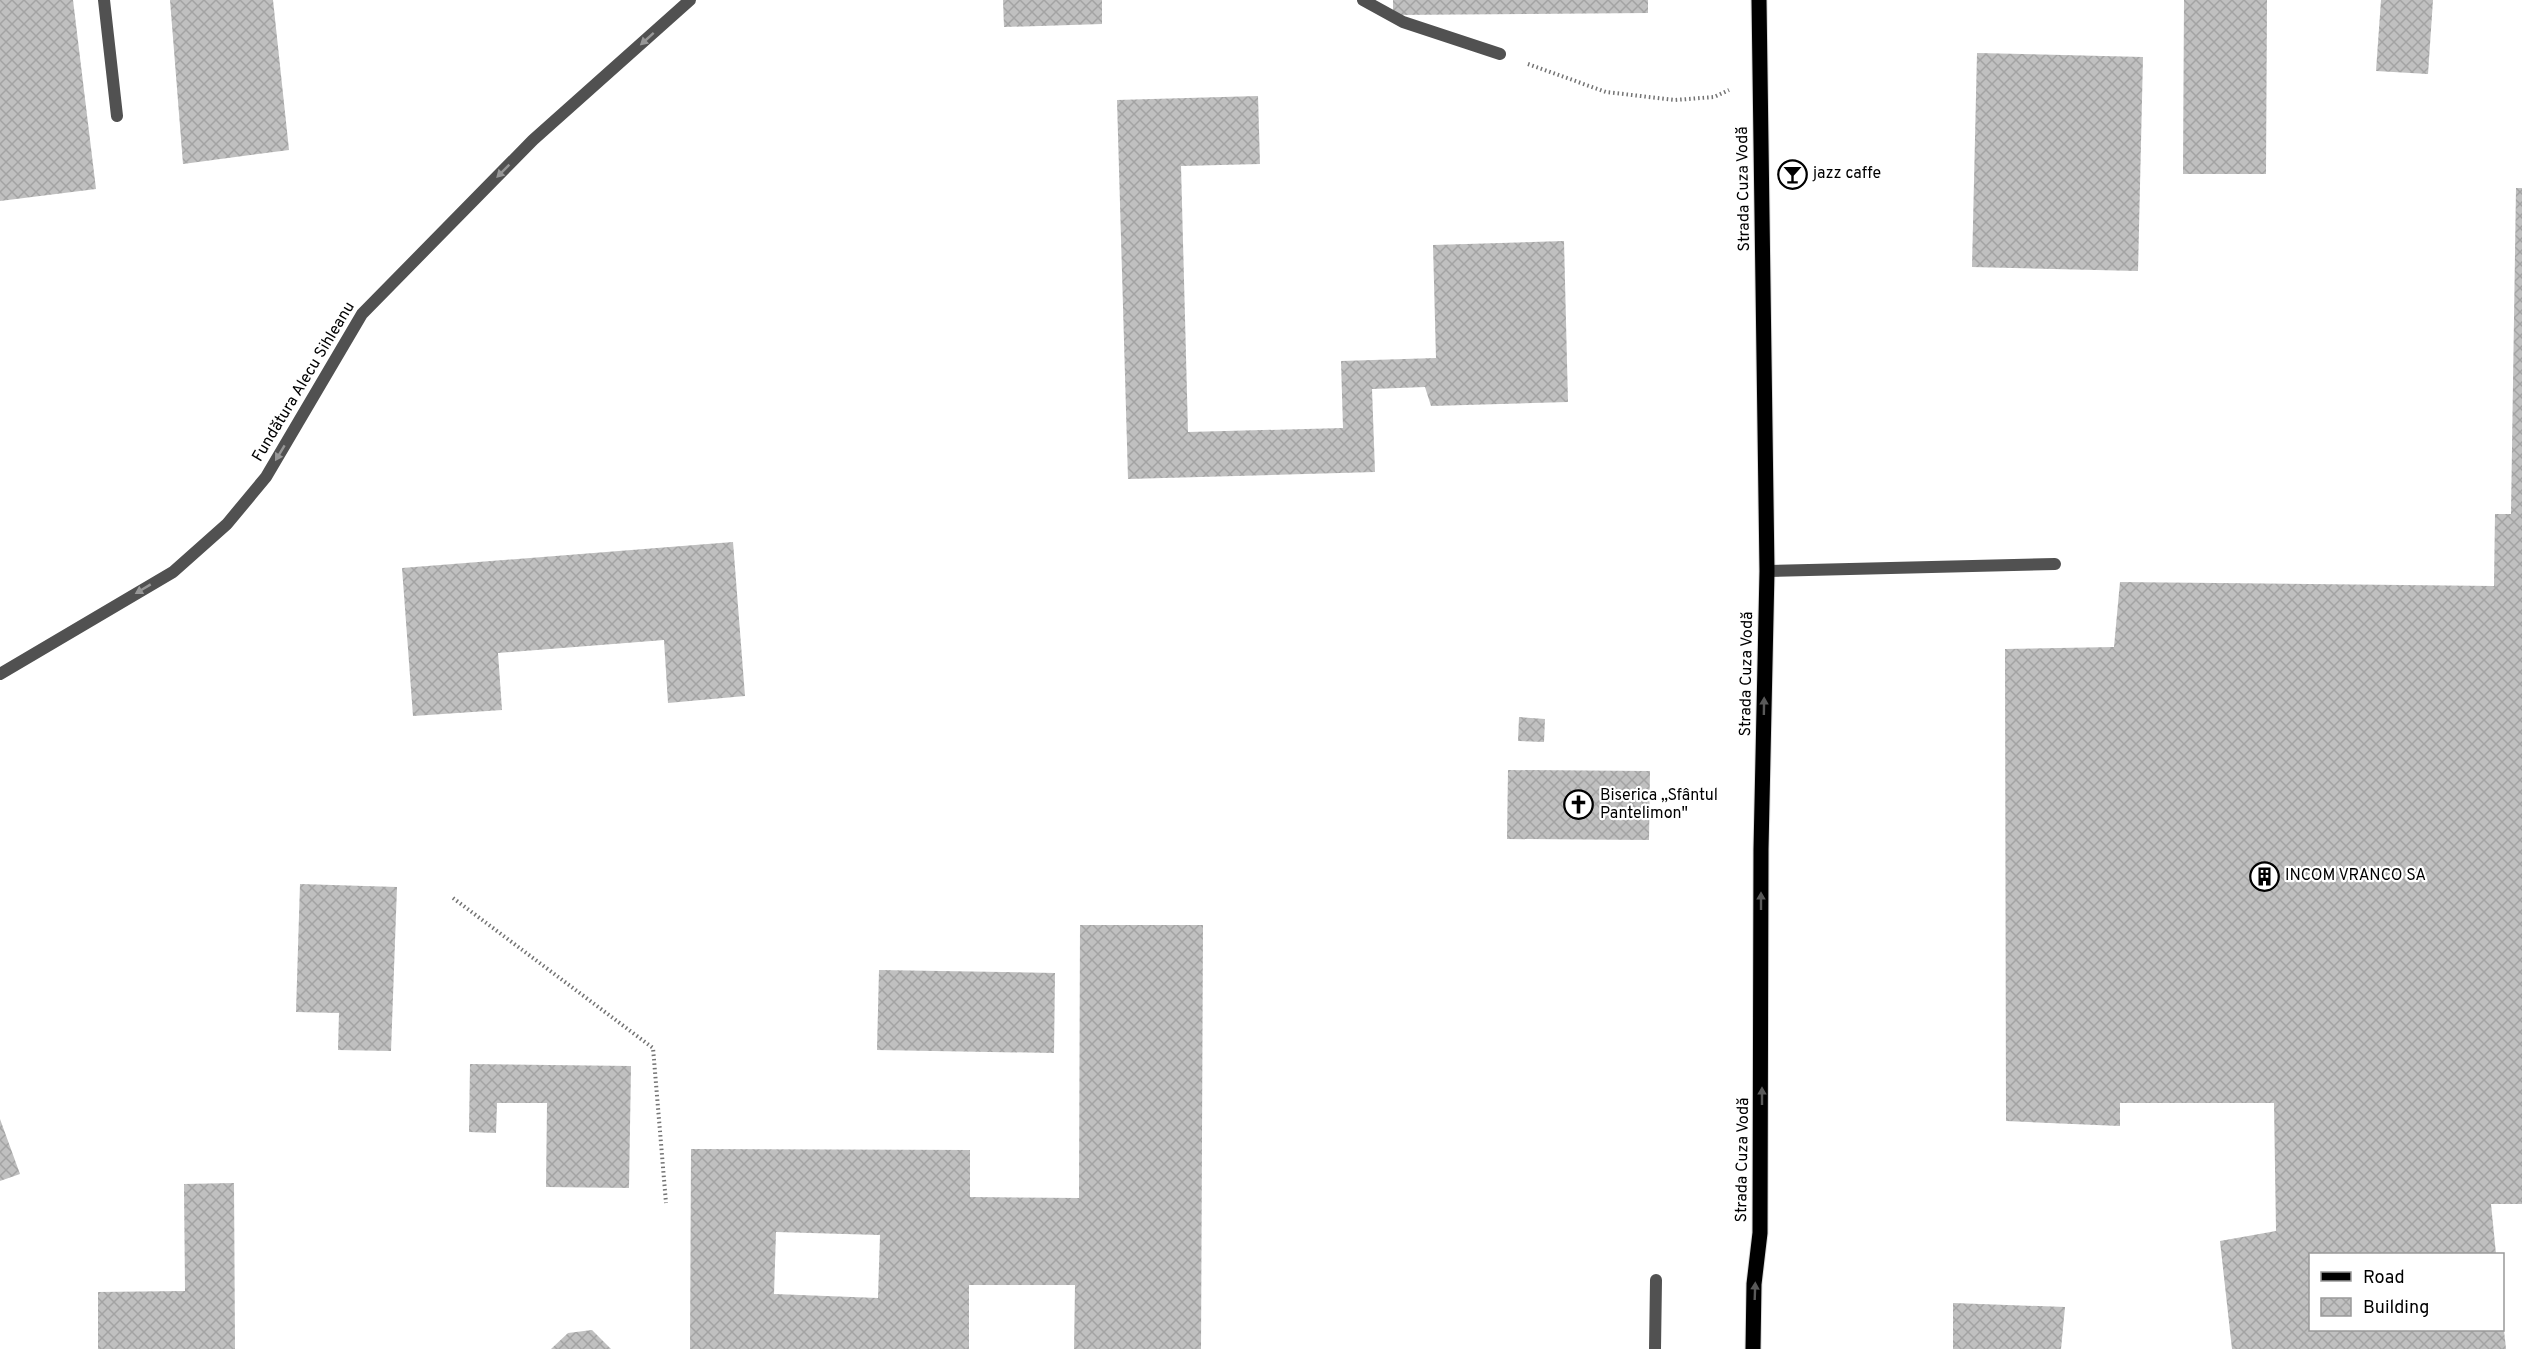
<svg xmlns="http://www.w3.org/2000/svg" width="2522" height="1349" font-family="Overpass,sans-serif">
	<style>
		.building { fill: url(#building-cross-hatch); fill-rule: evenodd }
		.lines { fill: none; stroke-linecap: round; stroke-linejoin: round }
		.primary-casing { stroke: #dbdbdb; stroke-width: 17 }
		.path { stroke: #737373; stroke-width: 4; stroke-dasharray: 1.5 3; stroke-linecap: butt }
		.lane { stroke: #515151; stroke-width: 12 }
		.street { stroke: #515151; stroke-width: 12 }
		.primary { stroke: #000; stroke-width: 15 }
		.oneway { fill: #979797 }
		.oneway2 { fill: #595959 }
		.labels { text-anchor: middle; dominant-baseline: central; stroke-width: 4.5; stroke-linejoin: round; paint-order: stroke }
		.poi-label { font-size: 16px; fill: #000; stroke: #fff; text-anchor: start }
		.street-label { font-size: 16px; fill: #000; stroke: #fff }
	</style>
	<defs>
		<pattern id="building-cross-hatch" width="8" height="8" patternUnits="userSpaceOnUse" patternTransform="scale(1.5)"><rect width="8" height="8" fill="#c0c0c0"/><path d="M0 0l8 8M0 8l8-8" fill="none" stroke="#a3a3a3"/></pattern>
	</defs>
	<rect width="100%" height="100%" fill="#fff"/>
	<!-- building -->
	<path class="building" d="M0,0h73l23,189 -96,12z
		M170,0h103l16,150 -106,14z
		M1003,0h99v24l-98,3z
		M1393,0h255v13l-255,2z
		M2184,0h83l-1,174h-83z
		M2381,0h52l-5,74 -52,-3z
		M1977,53l166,4 -5,214 -166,-4z
		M1258,96l2,68 -79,2 7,266 155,-4 -2,-67 95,-3 -3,-113 131,-4 4,161 -137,4 -6,-19 -53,2 3,83 -247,7 -11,-379z
		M2516,188h6v1016h-31l5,50h-186v76h194l2,19h-274l-12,-108 56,-10 -2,-128h-154v23l-114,-5 -1,-472 109,-2 6,-65 374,4 1,-72h16z
		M733,542l12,154 -77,7 -4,-63 -166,13 4,57 -89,6 -11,-148z
		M1519,717l26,2 -1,23 -26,-1z
		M1508,770l142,1 -1,69 -142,-1z
		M300,884l97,3 -6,164 -53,-1 1,-37 -43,-1z
		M1080,925h123l-2,424h-127l1,-64h-106v64h-279l1,-200 279,1v47l109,1zM776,1232l104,3 -2,63 -104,-4z
		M879,970l176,3 -1,80 -177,-3z
		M470,1064l161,2 -2,122 -83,-1 1,-84h-50l-1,30 -27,-1z
		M0,1119l20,55 -20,7z
		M234,1183l1,166h-137v-57l87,-1 -1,-107z
		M1953,1303l112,4 -4,42h-108z
		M592,1330l19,19h-60l17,-16z"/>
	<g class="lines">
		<defs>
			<path id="primary" d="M1753,1349l1,-65 6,-51 1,-384 6,-278 -8,-571"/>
		</defs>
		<!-- primary casing -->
		<use href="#primary" class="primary-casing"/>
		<!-- path -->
		<path class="path" d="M1528,64l78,28 69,8 39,-3 15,-7
			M453,898l200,150 13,155"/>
		<!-- lane -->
		<path class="lane" d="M104,0l13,116
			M1767,571l288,-7
			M1655,1349l1,-69"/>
		<!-- street -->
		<path class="street" d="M1363,0l40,22 97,32
			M0,674l173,-102 54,-48 39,-47 96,-163 171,-174 157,-140"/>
		<!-- primary -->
		<use href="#primary" class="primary"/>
	</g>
	<!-- one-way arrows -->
	<defs><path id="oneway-solid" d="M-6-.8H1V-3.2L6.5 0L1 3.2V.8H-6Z" transform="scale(1.5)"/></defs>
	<g class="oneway">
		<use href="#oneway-solid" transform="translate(647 39) rotate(138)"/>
		<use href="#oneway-solid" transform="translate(503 171) rotate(135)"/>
		<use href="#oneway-solid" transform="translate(280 453) rotate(121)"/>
		<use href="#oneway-solid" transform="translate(143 589) rotate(149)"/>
	</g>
	<g class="oneway2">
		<use href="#oneway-solid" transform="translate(1764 706) rotate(-89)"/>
		<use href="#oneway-solid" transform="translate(1761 901) rotate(-90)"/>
		<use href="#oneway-solid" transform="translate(1762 1096) rotate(-90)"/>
		<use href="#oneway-solid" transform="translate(1755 1291) rotate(-88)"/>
	</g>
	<!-- icons -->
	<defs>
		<symbol id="bar-ring" viewBox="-11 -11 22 22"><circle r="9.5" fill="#fff" stroke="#000" stroke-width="1.5"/><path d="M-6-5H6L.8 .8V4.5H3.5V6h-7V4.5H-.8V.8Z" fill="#000"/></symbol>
		<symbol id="church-ring" viewBox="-11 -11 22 22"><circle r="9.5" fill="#fff" stroke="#000" stroke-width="1.5"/><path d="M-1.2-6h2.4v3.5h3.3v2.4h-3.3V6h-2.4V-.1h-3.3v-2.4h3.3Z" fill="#000"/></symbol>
		<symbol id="building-ring" viewBox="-11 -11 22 22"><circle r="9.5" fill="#fff" stroke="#000" stroke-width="1.5"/><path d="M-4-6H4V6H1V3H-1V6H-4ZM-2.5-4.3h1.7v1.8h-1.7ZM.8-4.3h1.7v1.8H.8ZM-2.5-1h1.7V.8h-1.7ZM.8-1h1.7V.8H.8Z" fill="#000"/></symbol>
	</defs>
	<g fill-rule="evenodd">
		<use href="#bar-ring" x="1776" y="158" width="33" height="33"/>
		<use href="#church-ring" x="1562" y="788" width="33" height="33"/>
		<use href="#building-ring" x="2248" y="860" width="33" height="33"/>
	</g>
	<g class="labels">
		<!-- poi labels -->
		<g class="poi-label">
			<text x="1813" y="174">jazz caffe</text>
			<text x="1600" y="796">Biserica „Sfântul<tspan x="1600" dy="18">Pantelimon"</tspan></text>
			<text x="2285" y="876">INCOM VRANCO SA</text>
		</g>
		<!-- street labels -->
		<g class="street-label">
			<text transform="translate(1744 189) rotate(-91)">Strada Cuza Vodă</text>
			<text transform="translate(304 382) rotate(-59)">Fundătura Alecu Sihleanu</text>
			<text transform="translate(1747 674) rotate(-89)">Strada Cuza Vodă</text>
			<text transform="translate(1743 1160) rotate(-89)">Strada Cuza Vodă</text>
		</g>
	</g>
	<!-- legend -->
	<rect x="2309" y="1253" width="195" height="78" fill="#ffffff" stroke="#999999" stroke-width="1.5"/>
	<rect x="2321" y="1272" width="30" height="9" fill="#000000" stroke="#999999" stroke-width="1.5"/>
	<text x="2363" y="1283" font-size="18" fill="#000000">Road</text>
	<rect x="2321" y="1298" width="30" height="18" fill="url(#building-cross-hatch)" stroke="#999999" stroke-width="1.5"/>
	<text x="2363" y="1313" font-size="18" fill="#000000">Building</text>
</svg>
